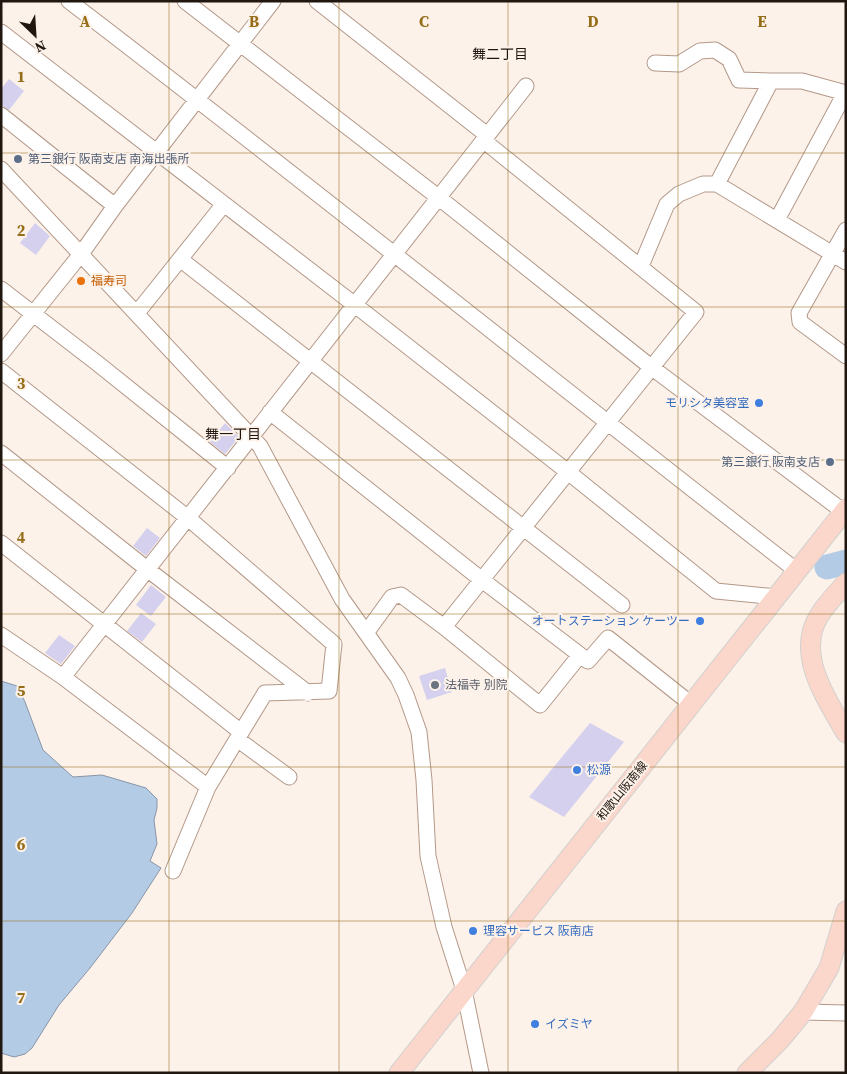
<svg xmlns="http://www.w3.org/2000/svg" width="847" height="1074" font-family="'Source Serif 4','Noto Sans JP',serif">
	<style>
		.water { fill: #b4cbe6; stroke: #8895a6 }
		.lines { fill: none; stroke-linecap: round; stroke-linejoin: round }
		.river { stroke: #b4cbe6; stroke-width: 25 }
		.building { fill: #d4d0ed }
		.minor-casing { stroke: #b39888; stroke-width: 17 }
		.major-casing { stroke: #d2d1cf; stroke-width: 21 }
		.minor { stroke: #fff; stroke-width: 15 }
		.major { stroke: #fbd6cb; stroke-width: 19 }
		.grid { fill: none; stroke: #966e19; stroke-width: 1; stroke-opacity: 0.55 }
		.service-dot { fill: #5c6f8a; stroke: #fdf2ea; stroke-width: 2 }
		.food-dot { fill: #e8710a; stroke: #fdf2ea; stroke-width: 2 }
		.shop-dot { fill: #3f7fe0; stroke: #fdf2ea; stroke-width: 2 }
		.worship-dot { fill: #6b7280; stroke: #fdf2ea; stroke-width: 2 }
		.labels { text-anchor: middle; dominant-baseline: central; stroke-width: 4; stroke-linejoin: round; paint-order: stroke }
		.service-label { font-size: 12px; fill: #4e5e75; stroke: #fdf2ea; text-anchor: start }
		.food-label { font-size: 12px; fill: #c56008; stroke: #fdf2ea; text-anchor: start }
		.shop-label { font-size: 12px; fill: #366cbe; stroke: #fdf2ea; text-anchor: start }
		.worship-label { font-size: 12px; fill: #5b616d; stroke: #fdf2ea; text-anchor: start }
		.street-label { font-size: 12px; fill: #201710; stroke: #fdf2ea }
		.neighbourhood-label { font-size: 14px; fill: #201710; stroke: #fdf2ea }
		.grid-label { font-size: 16px; text-anchor: middle; font-weight: bold; fill: #966e19; stroke: #fdf2ea; stroke-width: 4; stroke-linejoin: round; paint-order: stroke }
	</style>
	<rect width="100%" height="100%" fill="#fdf2ea"/>
	<!-- water -->
	<path class="water" d="M1,681l16,5 8,16 18,48 30,27 29,-2 44,13 11,11v9l-3,12 3,24 -7,17 11,7 -29,45 -42,55 -31,37 -27,43 -7,6 -11,3 -13,-4z"/>
	<g class="lines">
		<!-- river -->
		<path class="river" d="M827,567l19,-5"/>
	</g>
	<!-- building -->
	<path class="building" d="M9,79l15,12 -15,19 -8,-5v-16z
		M35,223l15,13 -14,19 -16,-12z
		M225,423l14,14 -14,17 -15,-12z
		M147,528l13,10 -14,18 -13,-10z
		M151,585l15,12 -15,19 -15,-11z
		M141,613l15,11 -14,18 -15,-11z
		M59,635l16,11 -14,18 -16,-11z
		M445,668l7,24 -25,8 -8,-24z
		M590,723l34,19 -60,75 -35,-20z"/>
	<g class="lines">
		<defs>
			<path id="minor" d="M69,1c245,187 485,381 728,570
				M185,1l253,196 213,170 193,145
				M317,1l170,134
				M1,32l354,273 213,167 148,119 61,6
				M655,63l24,1 21,-13 15,-1 14,9 10,21 32,1
				M1,115l114,91
				M1,169l259,277 82,153 56,79 8,17 13,37 5,48 4,76 16,71 20,63 17,83
				M717,184l54,-103h31l44,12
				M777,220l68,-127
				M846,230l-47,83 1,9 46,34
				M180,259l442,346
				M641,266l26,-62 12,-10 24,-10h14l129,78
				M1,289l96,74 131,105
				M137,313l87,-109
				M1,354l80,-100 34,-48 158,-205
				M1,371l187,147 146,126 -5,47 -64,2 -57,94 -35,84
				M270,412l212,168 106,81 20,-23 83,66
				M1,453l146,116 161,124
				M1,543l240,189
				M444,627l96,78 40,-50
				M366,633l26,-36 9,-2 43,32 252,-315 -213,-172
				M1,635l62,42 145,110
				M63,677l463,-591
				M237,739l52,38
				M803,1012l43,1"/>
			<path id="major" d="M846,583c-9,10 -20,21 -27,33 -24,38 8,84 27,117
				M399,1073l447,-564
				M747,1073l33,-33 23,-28 26,-44 17,-57"/>
		</defs>
		<!-- minor casing -->
		<use href="#minor" class="minor-casing"/>
		<!-- major casing -->
		<use href="#major" class="major-casing"/>
		<!-- minor -->
		<use href="#minor" class="minor"/>
		<!-- major -->
		<use href="#major" class="major"/>
	</g>
	<!-- grid -->
	<path class="grid" d="M169,1v1072M339,1v1072M508,1v1072M678,1v1072M1,153h845M1,307h845M1,460h845M1,614h845M1,767h845M1,921h845"/>
	<!-- markers -->
	<g class="service-dot">
		<circle cx="18" cy="159" r="5"/>
		<circle cx="830" cy="462" r="5"/>
	</g>
	<circle class="food-dot" cx="81" cy="281" r="5"/>
	<g class="shop-dot">
		<circle cx="759" cy="403" r="5"/>
		<circle cx="700" cy="621" r="5"/>
		<circle cx="577" cy="770" r="5"/>
		<circle cx="473" cy="931" r="5"/>
		<circle cx="535" cy="1024" r="5"/>
	</g>
	<circle class="worship-dot" cx="435" cy="685" r="5"/>
	<g class="labels">
		<!-- service labels -->
		<g class="service-label">
			<text x="28" y="159">第三銀行 阪南支店 南海出張所</text>
			<text x="820" y="462" text-anchor="end">第三銀行 阪南支店</text>
		</g>
		<!-- food labels -->
		<g class="food-label">
			<text x="91" y="281">福寿司</text>
		</g>
		<!-- shop labels -->
		<g class="shop-label">
			<text x="749" y="403" text-anchor="end">モリシタ美容室</text>
			<text x="690" y="621" text-anchor="end">オートステーション ケーツー</text>
			<text x="587" y="770">松源</text>
			<text x="483" y="931">理容サービス 阪南店</text>
			<text x="545" y="1024">イズミヤ</text>
		</g>
		<!-- worship labels -->
		<g class="worship-label">
			<text x="445" y="685">法福寺 別院</text>
		</g>
		<!-- street labels -->
		<g class="street-label">
			<text transform="translate(622 791) rotate(-51)">和歌山阪南線</text>
		</g>
		<!-- neighbourhood labels -->
		<g class="neighbourhood-label">
			<text x="500" y="54">舞二丁目</text>
			<text x="233" y="434">舞一丁目</text>
		</g>
	</g>
	<g class="grid-label">
		<text x="85" y="27">A</text>
		<text x="254" y="27">B</text>
		<text x="424" y="27">C</text>
		<text x="593" y="27">D</text>
		<text x="762" y="27">E</text>
		<text x="21" y="82">1</text>
		<text x="21" y="236">2</text>
		<text x="21" y="389">3</text>
		<text x="21" y="543">4</text>
		<text x="21" y="696">5</text>
		<text x="21" y="850">6</text>
		<text x="21" y="1003">7</text>
	</g>
	<!-- border -->
	<rect width="847" height="1074" fill="none" stroke="#201710" stroke-width="5"/>
	<!-- north arrow -->
	<g transform="translate(35 35) rotate(155)" stroke="#fdf2ea" stroke-width="4" paint-order="stroke">
	<path d="M0-4L9 19L0 12L-9 19Z" fill="#201710"/>
	<text y="-8" font-size="14" font-weight="bold" text-anchor="middle" fill="#201710">N</text>
	</g>
</svg>
